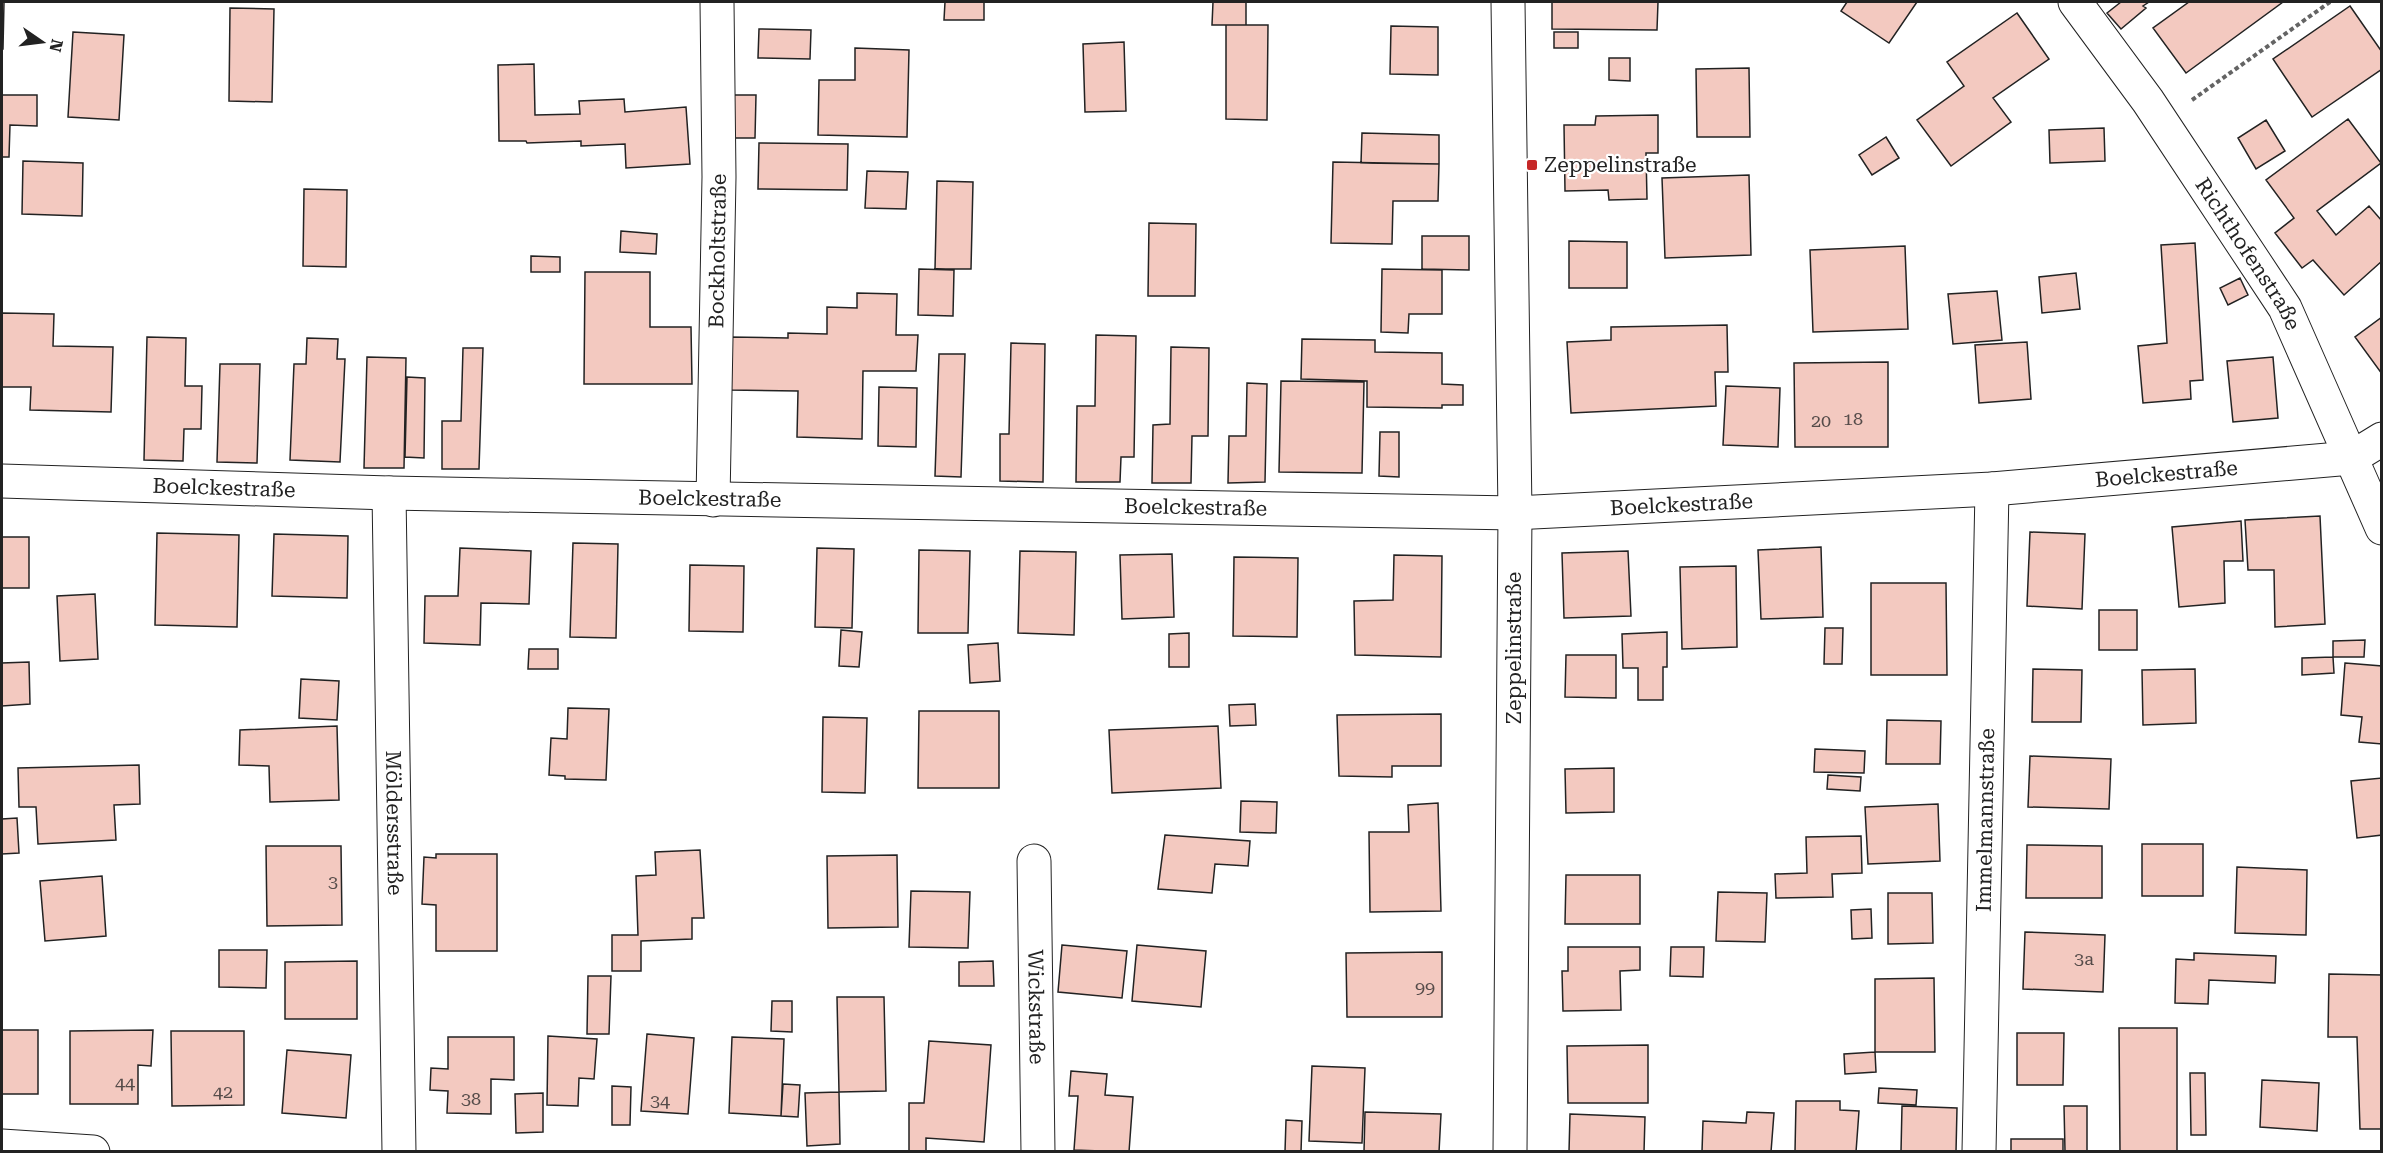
<svg xmlns="http://www.w3.org/2000/svg" width="2383" height="1153" font-family="'Roboto Serif',serif">
	<style>
		.building { fill: #f3c9c0; stroke: #222; stroke-width: 1.5 }
		.lines { fill: none; stroke-linecap: round; stroke-linejoin: round }
		.street-casing { stroke: #222; stroke-width: 35 }
		.path { stroke: #646464; stroke-width: 4; stroke-dasharray: 4.5 3; stroke-linecap: butt }
		.street { stroke: #fff; stroke-width: 33 }
		.poi-dot { fill: #c62828; stroke: #fff; stroke-width: 2 }
		.labels { text-anchor: middle; dominant-baseline: central; stroke-width: 4.5; stroke-linejoin: round; paint-order: stroke }
		.number-label { font-size: 18px; fill: #564c4a }
		.poi-label { font-size: 21px; fill: #222; stroke: #fff; text-anchor: start }
		.street-label { font-size: 21px; fill: #222; stroke: #fff }
	</style>
	<rect width="100%" height="100%" fill="#fff"/>
	<!-- building -->
	<path class="building" d="M2,2h2l-1,47h-1z
		M945,2h39v18h-40z
		M1213,2h33v23h-34z
		M1552,2h106l-1,28 -105,-1z
		M1847,2h70l-28,41 -48,-32z
		M2121,2h28l-6,4 3,2 -25,21 -14,-16z
		M2189,2h94l-97,71 -33,-45z
		M2350,6l32,46v17l-70,48 -39,-58z
		M230,8l44,1 -2,93 -43,-1z
		M2017,13l32,46 -56,39 18,24 -60,44 -34,-46 47,-34 -17,-24z
		M1226,25h42l-1,95 -41,-1z
		M1391,26l47,1v48l-48,-1z
		M759,29l52,1 -1,29 -52,-1z
		M73,32l51,3 -5,85 -51,-3z
		M1554,32h24v16h-24z
		M1124,42l2,69 -41,1 -2,-68z
		M855,48l54,2 -2,87 -89,-2 1,-55h36z
		M1609,58h21v23l-21,-1z
		M534,64l1,51 45,-1 -1,-13 45,-2 1,13 61,-5 4,57 -64,4 -1,-24 -44,2v-5l-54,2 -1,-2h-27l-1,-76z
		M1749,68l1,69h-53l-1,-68z
		M2,95h35v31l-27,-1 -1,32h-7z
		M728,95h28l-1,43h-28z
		M1658,115v38h-12l1,46 -38,1 -1,-10 -43,1 -1,-66h31l1,-9z
		M2348,119l33,44 -64,48 19,24 33,-29 13,15v40l-38,34 -31,-35 -11,8 -27,-35 19,-15 -28,-38z
		M2266,120l19,31 -29,18 -18,-31z
		M2104,128l1,33 -55,2 -1,-33z
		M1362,133l77,2v29l-78,-1z
		M1886,137l13,21 -27,17 -13,-20z
		M759,143l89,1 -1,46 -89,-1z
		M23,161l60,2 -1,53 -60,-2z
		M1333,162l106,2 -1,37h-45l-1,43 -61,-1z
		M867,171l41,1 -2,37 -41,-1z
		M1749,175l2,80 -86,3 -3,-80z
		M937,181l36,1 -2,87h-36z
		M304,189l43,1 -1,77 -43,-1z
		M1149,223l47,1 -1,72h-47z
		M621,231l36,3 -1,20 -36,-2z
		M1422,236h47v34l-47,-1z
		M1569,241l58,1v46h-58z
		M2195,243l8,137 -13,1 1,18 -48,4 -5,-57 29,-3 -6,-98z
		M1905,246l3,83 -95,3 -3,-82z
		M531,256l29,1v15h-29z
		M919,269l35,1 -1,46 -35,-1z
		M1382,269l60,1v44h-33l-1,19 -27,-1z
		M585,272h65v55h41l1,57h-108z
		M2076,273l4,36 -38,4 -3,-36z
		M2240,278l8,17 -20,10 -8,-17z
		M1997,291l5,49 -49,4 -5,-50z
		M857,293l40,1 -1,41h22l-2,36h-53l-1,68 -65,-2 1,-46 -70,-1 1,-53 59,1v-5l39,1v-27l30,1z
		M2,313l52,1 -1,32 60,1 -2,65 -81,-2 1,-23h-29z
		M2382,317v57l-27,-37z
		M1727,325l1,47h-13l1,34 -145,7 -4,-71 44,-2v-13z
		M1096,335l40,1 -2,121h-13l-1,25h-44l1,-76h18z
		M147,337l39,1 -1,48h17l-1,43h-17l-1,32 -39,-1z
		M307,338l31,1 -1,20h8l-5,103 -50,-2 4,-96h12z
		M1302,339l73,1v12l67,1v31l21,1v20h-21v3l-75,-1v-26l-66,-2z
		M2027,342l4,57 -52,4 -4,-58z
		M1011,343l34,1 -2,138 -43,-1v-47h9z
		M1171,347l38,1 -1,88h-16l-1,47h-39l1,-58 17,-1z
		M463,348h20l-4,121h-37v-48h19z
		M939,354h26l-4,123 -26,-1z
		M367,357l39,1 -2,110h-40z
		M2273,357l5,61 -45,4 -6,-61z
		M1888,362v85h-93l-1,-84z
		M220,364h40l-3,99 -40,-1z
		M407,377l18,1 -1,80 -19,-1z
		M1281,381l83,1 -2,91 -83,-1z
		M1247,383l20,1 -2,98 -37,1 1,-47h17z
		M1726,386l54,2 -2,59 -55,-2z
		M879,387l38,1 -1,59 -38,-1z
		M1380,432h19v45l-20,-1z
		M2320,516l5,108 -50,3 -1,-57h-26l-3,-50z
		M2241,521l2,40h-19l1,42 -46,4 -7,-80z
		M2030,532l55,2 -3,75 -55,-3z
		M157,533l82,2 -2,92 -82,-2z
		M274,534l74,2 -1,62 -75,-2z
		M2,537h27v51h-27z
		M573,543l45,1 -2,94 -46,-1z
		M1821,547l2,70 -62,2 -3,-69z
		M460,548l71,3 -2,53 -48,-1 -1,42 -56,-2 1,-47h33z
		M817,548l37,1 -2,79 -37,-1z
		M919,550l51,1 -2,82h-50z
		M1020,551l56,1 -2,83 -56,-2z
		M1628,551l3,65 -67,2 -2,-65z
		M1172,554l2,63 -52,2 -2,-64z
		M1394,555l48,1 -1,101 -86,-2 -1,-54 39,-1z
		M1234,557l64,1 -1,79 -64,-1z
		M690,565l54,1 -1,66 -54,-1z
		M1736,566l1,81 -55,2 -2,-82z
		M1871,583h75l1,92h-76z
		M95,594l3,65 -38,2 -3,-65z
		M2099,610h38v40h-38z
		M1825,628h18l-1,36h-18z
		M841,630l21,2 -3,35 -20,-1z
		M1667,632v35h-4v33h-25v-32h-15l-1,-34z
		M1189,633v34h-20v-33z
		M2365,640l-1,17h-31v-16z
		M998,643l2,38 -30,2 -2,-38z
		M529,649h29v20h-30z
		M1566,655h50v43l-51,-1z
		M2333,657l1,16 -32,2v-17z
		M29,662l1,42 -28,2v-43z
		M2345,663l37,3v78l-23,-2 3,-25 -21,-2z
		M2033,669l49,1 -1,52h-49z
		M2195,669l1,54 -53,2 -1,-55z
		M301,679l38,2 -2,39 -38,-2z
		M1255,704l1,21 -26,1 -1,-21z
		M568,708l41,1 -3,71 -41,-1v-3l-16,-1 2,-37 16,1z
		M919,711h80v77h-81z
		M1441,714v52h-49v11l-53,-1 -2,-61z
		M823,717l44,1 -2,75 -43,-1z
		M1887,720l54,1 -1,43h-54z
		M337,726l2,74 -69,2 -1,-36 -30,-1 1,-35z
		M1218,726l3,62 -109,5 -3,-63z
		M1815,749l50,2 -1,22 -50,-1z
		M2030,756l81,3 -2,50 -81,-2z
		M139,765l1,39 -26,1 2,35 -78,4 -2,-37h-17l-1,-39z
		M1614,768v44l-48,1 -1,-44z
		M1828,775l33,2 -1,14 -33,-2z
		M2382,778v57l-25,3 -6,-57z
		M1241,801l36,1 -1,31 -36,-1z
		M1438,803l3,108 -71,1 -1,-80h40l-1,-27z
		M1938,804l2,57 -72,3 -3,-57z
		M17,818l2,35 -17,1v-35z
		M1165,835l85,6 -2,25 -33,-2 -3,29 -54,-4z
		M1861,836l1,37 -30,1 1,23 -57,1 -1,-24 32,-1 -1,-36z
		M2142,844h61v52h-61z
		M2027,845l75,1v52h-76z
		M266,846h75l1,79 -75,1z
		M700,850l4,68h-12v21l-51,2v30h-29v-36h26l-2,-59 20,-1 -1,-23z
		M436,854h61v97h-61v-46l-14,-1 2,-47 12,1z
		M897,855l1,72 -70,1 -1,-72z
		M2237,867l70,3 -1,65 -71,-2z
		M1566,875h74v49h-75z
		M102,876l4,60 -61,5 -5,-60z
		M911,891l59,1 -2,56 -59,-1z
		M1718,892l49,1 -2,49 -49,-1z
		M1888,893h44l1,50 -45,1z
		M1871,909l1,29 -20,1 -1,-29z
		M2025,932l80,3 -2,57 -80,-3z
		M1062,945l65,6 -5,47 -64,-6z
		M1137,945l69,6 -5,56 -69,-6z
		M1568,947h72v23l-20,1 1,39 -58,1 -1,-40h6z
		M1671,947h33l-1,30 -33,-1z
		M219,950h48l-1,38 -47,-1z
		M1442,952v65h-95l-1,-64z
		M2194,953l82,3 -1,27 -66,-3 -1,24 -33,-1 1,-44 18,1z
		M357,961v58h-72v-57z
		M993,961l1,25h-35v-24z
		M2329,974l53,1v154h-22l-3,-92h-29z
		M588,976h23l-2,58h-22z
		M1934,978l1,74h-60v-73z
		M837,997h47l2,94 -47,1z
		M772,1001h20v31l-21,-1z
		M2119,1028h58v124h-57z
		M2,1030h36v64h-36z
		M153,1030l-2,36 -13,-1v39h-68v-73z
		M171,1031h73v74l-72,1z
		M2017,1033h47l-1,52h-46z
		M647,1034l47,4 -6,76 -47,-3z
		M548,1036l49,3 -3,40 -15,-1 -1,28 -31,-1z
		M448,1037h66v43l-23,-1v35l-44,-1 1,-22 -18,-1 1,-22 17,1z
		M732,1037l52,2 -3,77 -52,-3z
		M929,1041l62,4 -7,97 -58,-4v14h-17v-49h15z
		M1648,1045v58h-80l-1,-57z
		M287,1050l64,5 -5,63 -64,-5z
		M1875,1052l1,20 -31,2 -1,-20z
		M1312,1066l53,2 -3,75 -53,-2z
		M1071,1071l36,3 -2,21 28,2 -4,55 -55,-2 4,-54h-9z
		M2190,1073h15l1,62h-15z
		M2262,1080l57,3 -2,48 -57,-4z
		M783,1084l17,1 -2,32 -17,-1z
		M612,1086l19,1 -1,38h-18z
		M1879,1088l38,2 -1,15 -38,-2z
		M839,1092l1,52 -33,2 -2,-53z
		M543,1093v39l-27,1 -1,-39z
		M1796,1101h44v9l19,1 -3,41h-61z
		M1902,1106l55,2 -1,44h-55z
		M2064,1106h23v45h-22z
		M1365,1112l76,2 -2,38h-75z
		M1747,1112l27,1 -3,39h-69l1,-31 43,2z
		M1570,1114l75,3 -1,35h-75z
		M1286,1120l16,1 -1,31h-16z
		M2011,1139h52v13h-52z"/>
	<g class="lines">
		<defs>
			<g id="street">
				<path d="M1508,2l7,511 -5,639"/>
				<path id="s1" d="M2075,2l73,99 137,207 97,220"/>
				<path id="s2" d="M2,481l387,12 1126,20 477,-24 359,-31 31,-19"/>
				<path id="s3" d="M389,493l10,659"/>
				<path id="s4" d="M713,500l6,-323 -2,-175"/>
				<path id="s5" d="M1034,861l4,291"/>
				<path d="M2,1146l91,6"/>
				<path id="s6" d="M1979,1152l13,-663"/>
			</g>
		</defs>
		<!-- street casing -->
		<use href="#street" class="street-casing"/>
		<!-- path -->
		<path class="path" d="M2192,100l138,-98"/>
		<!-- street -->
		<use href="#street" class="street"/>
	</g>
	<!-- markers -->
	<rect class="poi-dot" x="1526" y="159" width="12" height="12" rx="3"/>
	<g class="labels">
		<!-- number labels -->
		<g class="number-label">
			<text x="1853" y="418">18</text>
			<text x="1821" y="420">20</text>
			<text x="333" y="881">3</text>
			<text x="2084" y="958">3a</text>
			<text x="1425" y="987">99</text>
			<text x="125" y="1082">44</text>
			<text x="223" y="1091">42</text>
			<text x="471" y="1098">38</text>
			<text x="660" y="1100">34</text>
		</g>
		<!-- poi labels -->
		<g class="poi-label">
			<text x="1544" y="165">Zeppelinstraße</text>
		</g>
		<!-- street labels -->
		<g class="street-label">
			<text stroke="none"><textPath href="#s4" startOffset="249">Bockholtstraße</textPath></text>
			<text stroke="none"><textPath href="#s1" startOffset="306">Richthofenstraße</textPath></text>
			<text stroke="none"><textPath href="#s2" startOffset="2166">Boelckestraße</textPath></text>
			<text stroke="none"><textPath href="#s2" startOffset="222">Boelckestraße</textPath></text>
			<text stroke="none"><textPath href="#s2" startOffset="708">Boelckestraße</textPath></text>
			<text stroke="none"><textPath href="#s2" startOffset="1680">Boelckestraße</textPath></text>
			<text stroke="none"><textPath href="#s2" startOffset="1194">Boelckestraße</textPath></text>
			<text transform="translate(1514 648) rotate(-90)">Zeppelinstraße</text>
			<text stroke="none"><textPath href="#s6" startOffset="332">Immelmannstraße</textPath></text>
			<text stroke="none"><textPath href="#s3" startOffset="330">Möldersstraße</textPath></text>
			<text stroke="none"><textPath href="#s5" startOffset="146">Wickstraße</textPath></text>
		</g>
	</g>
	<!-- border -->
	<rect width="2383" height="1153" fill="none" stroke="#222222" stroke-width="6"/>
	<!-- north arrow -->
	<g transform="translate(42 42) rotate(104)" stroke="#ffffff" stroke-width="4.5" paint-order="stroke">
	<path d="M0-4.5L10 22L0 15L-10 22Z" fill="#222222"/>
	<text y="-9" font-size="16" font-weight="bold" text-anchor="middle" fill="#222222">N</text>
	</g>
</svg>
